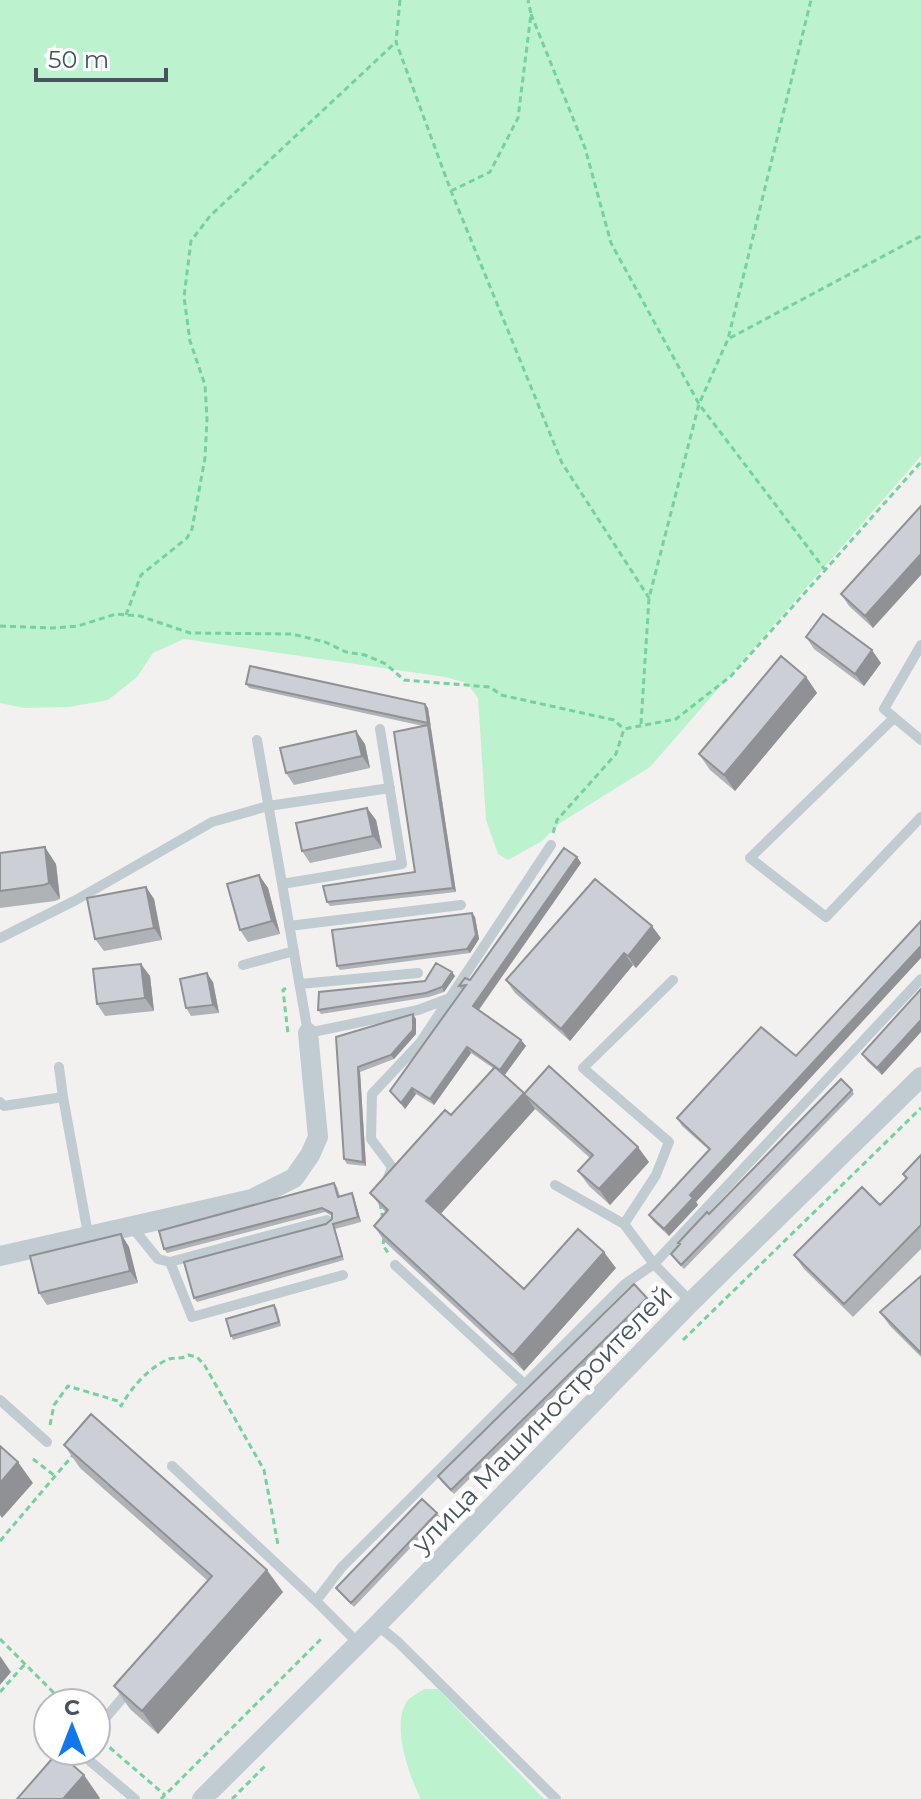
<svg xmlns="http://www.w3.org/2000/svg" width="921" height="1799" font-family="Montserrat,sans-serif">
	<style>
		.green { fill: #bdf2cf }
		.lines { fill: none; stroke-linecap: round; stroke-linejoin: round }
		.path { stroke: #73d29f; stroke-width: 3; stroke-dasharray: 6 4; stroke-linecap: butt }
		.lane { stroke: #c0cbd2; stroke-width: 10 }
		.street { stroke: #c0cbd2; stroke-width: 20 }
		.wall { fill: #afb2b7 }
		.shaded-wall { fill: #8f9195 }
		.building { fill: #cccfd5; stroke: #8f9195; stroke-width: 2 }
		.labels { text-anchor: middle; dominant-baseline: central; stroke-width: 8; stroke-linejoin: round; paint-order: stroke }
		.street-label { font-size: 26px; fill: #47545f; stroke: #fff }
	</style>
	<rect width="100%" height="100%" fill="#f3f0f0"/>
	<!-- green -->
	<path class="green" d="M0,0h921v456l-271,311 -90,56 -18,18 -34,19 -10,-6 -12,-34 -8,-122 -11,-15 -22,-6 -261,-38 -31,14 -16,24 -29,23 -39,7 -44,1 -25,-5z
		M424,1689h14l106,110h-123c-12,-23 -31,-76 -13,-99 4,-4 11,-7 16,-11z"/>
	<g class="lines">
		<!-- path -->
		<path class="path" d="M400,0l-4,42 55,149 111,272 87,135
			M531,14l54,134 26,95 88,161 126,166
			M451,191l39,-19 28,-54 13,-104 -3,-14
			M730,338l191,-102
			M126,615l15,-40 46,-37 5,-9 13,-71 2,-39 -2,-34 -15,-44 -6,-44 7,-56 19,-25 186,-174
			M0,626l53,2 25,-2 38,-12 24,2 50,17 102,1 33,8 21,10 19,3 21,9 18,16 86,7 11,8 113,25 10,9
			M641,724l8,-126 50,-194 29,-65 83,-339
			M553,833l4,-13 59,-66 8,-25 52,-10 55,-43 190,-214
			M286,988l-3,2 5,44
			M380,1203l3,16
			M384,1238l-1,7 5,8
			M683,1340l238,-232
			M50,1425l4,-20 14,-19 50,15 3,5c10,-18 28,-39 48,-47 7,-2 12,1 19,-4l9,2 8,9 59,104 14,75
			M33,1459l22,17
			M0,1541l73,-86
			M0,1639l64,64
			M0,1692l25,-28
			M102,1741l63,54
			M161,1799l160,-160
			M232,1799l34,-34"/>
		<!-- lane -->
		<path class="lane" d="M921,645l-37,64 37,31
			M894,718l-144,140 76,59 95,-100
			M257,740l51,293 110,-23 32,-12
			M282,884l120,-20 -22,-135
			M289,926l172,-21
			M0,938l76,-38 136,-78 56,-16 122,-18
			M243,965l51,-14
			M300,984l118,-11
			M59,1067l4,30
			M0,1102l4,4 59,-9 25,137
			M387,1181l5,-14 -21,-28 1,-45 48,-51 131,-198
			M555,1185l69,39 30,40 37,38
			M624,1224l32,-49 13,-33 -86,-74 90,-88
			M132,1227l26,32 12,3 22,55 151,-42
			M170,1262l157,-42
			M395,1265l128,118
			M0,1400l47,42
			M172,1466l144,135
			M377,1625l21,17 158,157
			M358,1643l-42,-42 26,-34 283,-283 29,-20 267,-285
			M96,1729l35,-41
			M78,1751l57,48"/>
		<!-- street -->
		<path class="street" d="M0,1256l252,-57 42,-21 16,-23 8,-18 -10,-104
			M202,1799l175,-174 314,-323 230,-225"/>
	</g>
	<!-- wall -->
	<path class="wall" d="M921,506l-48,122 -24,-22 -8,-12z
		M806,637l75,26 -17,23 -50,-37z
		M806,677l11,16 -82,98 -25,-21 -11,-16z
		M246,684l182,24 28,184 -126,14 -3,-4 88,-30 8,-146 -174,-38z
		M365,744l5,24 -76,17 -8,-12z
		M367,808l9,12 6,28 -72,15 -8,-12z
		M0,853l56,11 4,35 -5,2 -55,7z
		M577,857l4,6 -102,147 42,30 5,6 -22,30 20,18 125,68 -39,43 -21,-19 -11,-15 12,-13 -55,-49 -94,104 83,76 92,-21 -92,103 -139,-129 -11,-16 12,-13 -16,-20 81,-78 42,-47 -22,-15 -37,52 -18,-11 -11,15 -15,-18 72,-101 -3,-4 11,-6z
		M259,875l9,13 12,46 -32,8 -8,-12z
		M146,887l8,12 8,41 -58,11 -9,-12z
		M472,913l3,4 4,22 -9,14 -130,17 -3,-4z
		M661,938l-25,30 -3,-3 -63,76 -55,-48 -9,-13z
		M452,972l3,4 -11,16 -15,5 -108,17 -3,-4 107,-29z
		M150,976l4,35 -49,5 -8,-12z
		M213,982l6,31 -28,3 -5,-8z
		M921,989l-39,86 -15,-14 -5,-7z
		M416,1019v15l-22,25 -34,13 6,94 -19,-2 -3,-5 -8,-122z
		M761,1027l-65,175 2,3 -29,31 -15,-14 -5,-7 60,-65 -27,-24 -5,-8z
		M852,1090l2,4 -170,175 -10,-11 -3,-4z
		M921,1155v94l-68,68 -49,-48 -10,-14 86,-50 26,-26 -3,-5z
		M334,1183l3,4 3,9 12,-3 2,4 7,25 -26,7 9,31 -147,42 -3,-4 132,-74 6,-5v-3l-7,-4 -158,41 -3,-4z
		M121,1234l8,13 9,36 -91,22 -8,-12z
		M921,1276v81l-31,-31 -10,-14z
		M647,1298l3,4 -196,192 -13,-13 -3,-5z
		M274,1305l3,4 4,17 -48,14 -2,-4z
		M64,1445l219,147 -125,142 -28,-25 -16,-23 94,-105 -128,-113z
		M437,1513l3,4 -86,90 -15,-15 -3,-4z"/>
	<!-- shaded-wall -->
	<path class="shaded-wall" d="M921,554v21l-48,53 -8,-12z
		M872,650l9,13 -17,23 -9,-12z
		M806,677l11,16 -82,98 -11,-16z
		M425,704l3,4 3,20 -3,-5z
		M428,725l3,4 25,163 -3,-4z
		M356,731l9,13 5,24 -8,-12z
		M367,808l9,12 6,28 -9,-12z
		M45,847l11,17 4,35 -11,-16z
		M577,857l4,6 -104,149 -4,-6z
		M259,875l9,13 12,46 -8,-13z
		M146,887l8,12 8,41 -8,-12z
		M472,913l3,4 4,22 -9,14 -3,-4z
		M652,926l9,12 -25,30 -8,-12z
		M921,946v12l-225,244 2,3 -29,31 -5,-7 26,-34z
		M624,953l9,12 -63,76 -9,-12z
		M141,964l9,12 4,35 -9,-13z
		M452,972l3,4 -11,16 -2,-5z
		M207,973l6,9 6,31 -6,-8z
		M413,1014l3,5v15l-22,25 -3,-4z
		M921,1020v12l-39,43 -5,-7z
		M521,1040l5,6 -22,30 -4,-6z
		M467,1047l4,6 -37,52 -4,-6z
		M358,1067l2,5 6,94 -3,-4z
		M412,1088l4,6 -11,15 -4,-6z
		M524,1093l11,16 -97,108 -12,-16z
		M638,1147l11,15 -39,43 -11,-16z
		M352,1193l2,4 7,25 -3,-5z
		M121,1234l8,13 9,36 -8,-12z
		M604,1252l12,16 -92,103 -11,-16z
		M18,1462l15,21 -31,35 -2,-3v-32z
		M267,1570l16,22 -125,142 -16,-23z
		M0,1656l11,16 -11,13z
		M84,1775l16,23 -1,1h-36z"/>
	<!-- building -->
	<path class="building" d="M921,506v48l-56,62 -24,-22z
		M823,614l49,36 -17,24 -49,-37z
		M781,656l25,21 -82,98 -25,-21z
		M250,666l175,38 3,19 -182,-39z
		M428,725l25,163 -126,14 -4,-16 92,-14 -21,-140z
		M356,731l6,25 -76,17 -6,-25z
		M367,808l6,28 -71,15 -6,-28z
		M45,847l4,36 -5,2 -44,6v-38z
		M564,848l13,9 -104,149 48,34 -21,30 -33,-23 -37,52 -18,-11 -11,15 -11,-12 76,-106 -7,1 6,-8 5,2z
		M259,875l13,46 -32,9 -13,-46z
		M595,879l57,47 -24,30 -4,-3 -63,76 -55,-49z
		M146,887l8,41 -59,11 -8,-41z
		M472,913l4,22 -9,14 -130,17 -5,-36z
		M921,921v25l-231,249 3,3 -29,31 -15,-14 61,-66 -33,-31 84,-91 35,29z
		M436,963l16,9 -10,15 -16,6 -108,17 1,-18 106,-11z
		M141,964l4,34 -48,6 -4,-35z
		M207,973l6,32 -27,3 -6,-29z
		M921,989v31l-44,48 -15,-14z
		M413,1014v16l-22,25 -33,12 5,95 -19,-3 -8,-122z
		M549,1066l89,81 -39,42 -21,-18 15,-16 -69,-61z
		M495,1067l29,26 -98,108 98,88 54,-60 26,23 -91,103 -139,-129 14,-16 -18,-17 75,-83 6,5z
		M841,1079l11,11 -171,175 -10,-11 9,-10 -2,-1 29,-31 2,2z
		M921,1155v70l-77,79 -50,-49 68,-68 18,18 27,-27 -4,-4z
		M334,1183l4,14 14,-4 6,24 -25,7 9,32 -148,42 -10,-36 142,-38 6,-5v-6l-10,-5 -158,41 -5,-18z
		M121,1234l9,37 -91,22 -9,-37z
		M921,1276v77l-41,-41z
		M634,1284l13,14 -196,192 -13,-14z
		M274,1305l5,17 -48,14 -5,-17z
		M91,1414l176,156 -125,141 -28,-25 98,-110 -148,-131z
		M0,1446l18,16 -18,21z
		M422,1499l15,14 -86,90 -15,-15z
		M58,1752l26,23 -21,24h-46z"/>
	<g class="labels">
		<!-- street labels -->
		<g class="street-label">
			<text transform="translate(542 1419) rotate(-46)">улица Машиностроителей</text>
		</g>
	</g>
	<!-- north arrow -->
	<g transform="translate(72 1727)"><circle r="38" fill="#ffffff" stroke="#b5bbbf" stroke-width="2"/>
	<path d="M0-6L14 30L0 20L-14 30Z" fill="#1078ec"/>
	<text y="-12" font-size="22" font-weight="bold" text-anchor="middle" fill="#47545f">С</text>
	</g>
	<!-- scale -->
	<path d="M36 68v12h130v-12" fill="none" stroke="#47545f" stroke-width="4"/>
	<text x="48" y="68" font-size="24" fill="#47545f" stroke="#ffffff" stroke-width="6" paint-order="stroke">50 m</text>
</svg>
